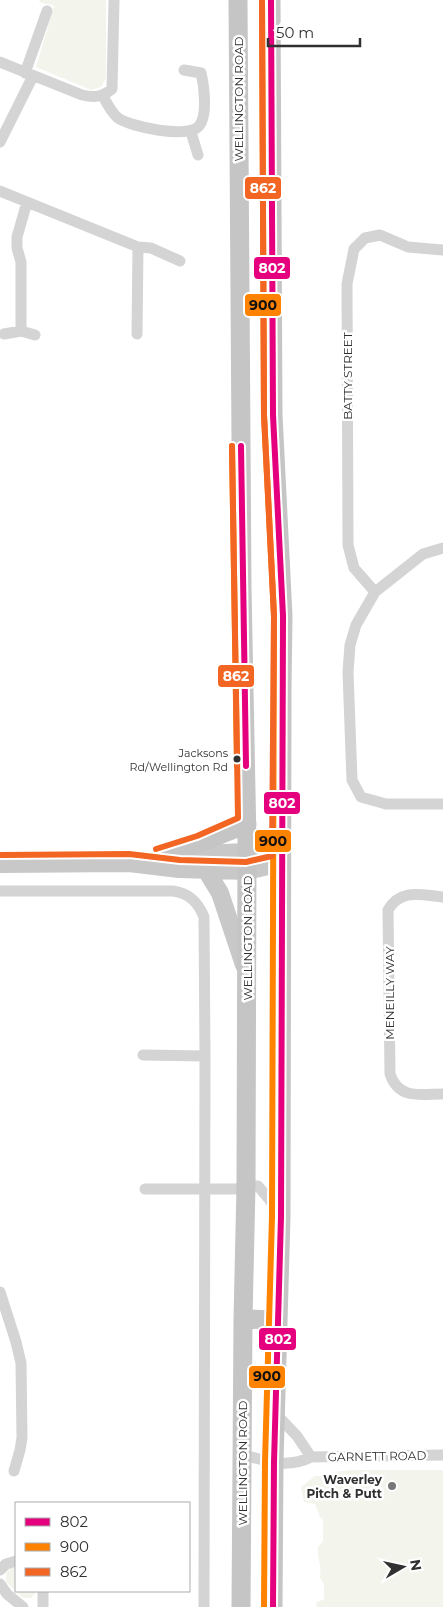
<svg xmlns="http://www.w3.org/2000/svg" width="443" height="1607" font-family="Montserrat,sans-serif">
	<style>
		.green { fill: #f3f5ed }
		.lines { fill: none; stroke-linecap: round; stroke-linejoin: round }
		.minor { stroke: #d4d4d4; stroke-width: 11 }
		.primary { stroke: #c8c8c8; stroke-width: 18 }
		.trunk { stroke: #c5c5c5; stroke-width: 19 }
		.bus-1-casing { stroke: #fff; stroke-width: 10 }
		.bus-2-casing { stroke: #fff; stroke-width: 10 }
		.bus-3-casing { stroke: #fff; stroke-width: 10 }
		.bus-1 { stroke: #e5007d; stroke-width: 6 }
		.bus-2 { stroke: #ff8200; stroke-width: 6 }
		.bus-3 { stroke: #f26522; stroke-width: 6 }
		.bus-dot { fill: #303030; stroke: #fff; stroke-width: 2 }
		.poi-dot { fill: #787878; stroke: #fff; stroke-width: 2 }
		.labels { text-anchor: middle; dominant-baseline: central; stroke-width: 5; stroke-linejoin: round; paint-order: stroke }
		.bus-label { font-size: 11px; fill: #303030; stroke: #fff; text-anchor: end }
		.street-label { font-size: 12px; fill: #303030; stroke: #fff }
		.poi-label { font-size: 12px; font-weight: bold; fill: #303030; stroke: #fff; text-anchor: end }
		.line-badge { stroke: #fff; stroke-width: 2 }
		.badge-label { font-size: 14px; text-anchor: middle; font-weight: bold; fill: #fff }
		.pale-badge-label { font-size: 14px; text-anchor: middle; font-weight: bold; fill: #111 }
	</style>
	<rect width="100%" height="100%" fill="#fff"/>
	<!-- green -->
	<path class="green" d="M40,0h66v78l-5,9 -10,3 -55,-23 18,-61 -15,-4z
		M351,1470h92v137h-126l-1,-4 8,-4v-15l-4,-6c2,-12 -3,-20 -2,-31l5,-6v-21l-3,-3 -5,-13 -11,-2 -3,-15 14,-11h18l1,-4z
		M16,1567v24h21l-6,7h-8l-17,-16v-9l5,-5z"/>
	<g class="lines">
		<!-- minor -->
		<path class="minor" d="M0,62l82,33c13,3 20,2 30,-6l2,-89
			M25,73l22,-62
			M103,96c4,8 8,16 15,22 13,9 70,21 81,8 9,-10 5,-41 2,-53l-17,-3
			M191,132l7,23
			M0,142l33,-66
			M0,191l138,56 13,1 29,13
			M21,331v-69l-4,-14v-11l10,-35
			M4,334l17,-3 14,4
			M137,334l1,-87
			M443,548l-20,6 -48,38 -19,33 -6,20 -2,27 4,108 9,17 25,7h57
			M375,592l-21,-24 -6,-23 -1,-261 7,-35 11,-11 15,-3 28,12 35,3
			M0,891h173c16,2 25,11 31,26l1,139 -1,551
			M443,897c-22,-2 -42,-9 -55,13l2,164c9,26 30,20 53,20
			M143,1055l62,1
			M145,1189h91l10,-3h12l11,13 10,15
			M0,1292l16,50 5,21 1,75 -2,12 -6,21
			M275,1413l22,23 14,21
			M241,1454c25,7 46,15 70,3l132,-2
			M0,1570l6,-6 10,-3
			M0,1584l7,10 16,13
			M43,1591v16"/>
		<!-- primary -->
		<path class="primary" d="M173,855l74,-3 33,11
			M0,864l129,-1 50,6 68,2 34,-8
			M206,870l14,23 24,72"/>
		<!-- trunk -->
		<path class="trunk" d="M238,0l4,588 5,254 -1,344 -3,133 -2,288
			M271,0l2,415 10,201 -1,72 -1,529 -7,245 -1,145
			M169,855l78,-31
			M243,1319l35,1"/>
		<defs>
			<path id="bus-1" d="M271,0l2,415 10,201 -2,601 -7,245 -1,145
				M241,446l5,320"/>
			<path id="bus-2" d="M262,0l2,415 10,201 -2,601 -7,245 -1,145
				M232,446l5,320"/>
			<path id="bus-3" d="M156,849l41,-13 41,-18 -6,-372
				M0,855l129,-1 51,6 66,2 26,-6 2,-240 -10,-201 -2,-415"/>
		</defs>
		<!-- bus-1 casing -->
		<use href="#bus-1" class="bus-1-casing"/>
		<!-- bus-2 casing -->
		<use href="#bus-2" class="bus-2-casing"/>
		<!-- bus-3 casing -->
		<use href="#bus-3" class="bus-3-casing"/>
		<!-- bus-1 -->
		<use href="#bus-1" class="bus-1"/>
		<!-- bus-2 -->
		<use href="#bus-2" class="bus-2"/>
		<!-- bus-3 -->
		<use href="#bus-3" class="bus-3"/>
	</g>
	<!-- markers -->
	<circle class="bus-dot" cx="237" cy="759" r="4.5"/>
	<circle class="poi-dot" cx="392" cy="1486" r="5"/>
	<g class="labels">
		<!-- bus labels -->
		<g class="bus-label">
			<text x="228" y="753">Jacksons<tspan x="228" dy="14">Rd/Wellington Rd</tspan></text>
		</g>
		<!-- street labels -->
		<g class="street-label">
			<text transform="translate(238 99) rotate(-90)">WELLINGTON ROAD</text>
			<text transform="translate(347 376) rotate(-90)">BATTY STREET</text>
			<text transform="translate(247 938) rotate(-90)">WELLINGTON ROAD</text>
			<text transform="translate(389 993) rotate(-90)">MENEILLY WAY</text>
			<text transform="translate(377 1456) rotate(-1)">GARNETT ROAD</text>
			<text transform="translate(242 1463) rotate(-90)">WELLINGTON ROAD</text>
		</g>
		<!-- poi labels -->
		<g class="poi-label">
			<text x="382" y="1479">Waverley<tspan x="382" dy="14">Pitch &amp; Putt</tspan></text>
		</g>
	</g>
	<g class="line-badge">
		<rect x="244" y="176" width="38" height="24" rx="5" fill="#f26522"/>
		<rect x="253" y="256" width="38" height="24" rx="5" fill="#e5007d"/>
		<rect x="244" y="293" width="38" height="24" rx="5" fill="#ff8200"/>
		<rect x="217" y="664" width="38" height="24" rx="5" fill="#f26522"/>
		<rect x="263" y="791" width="38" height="24" rx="5" fill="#e5007d"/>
		<rect x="254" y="829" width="38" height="24" rx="5" fill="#ff8200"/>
		<rect x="258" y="1327" width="39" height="24" rx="5" fill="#e5007d"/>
		<rect x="248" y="1365" width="38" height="24" rx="5" fill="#ff8200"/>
	</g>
	<g class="badge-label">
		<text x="263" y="193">862</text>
		<text x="272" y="273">802</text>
		<text x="236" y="681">862</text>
		<text x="282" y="808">802</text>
		<text x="278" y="1344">802</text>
	</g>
	<g class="pale-badge-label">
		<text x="263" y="310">900</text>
		<text x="273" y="846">900</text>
		<text x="267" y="1381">900</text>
	</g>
	<!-- legend -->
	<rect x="15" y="1502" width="175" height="90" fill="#ffffff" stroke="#acacac"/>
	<rect x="25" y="1518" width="25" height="8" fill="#e5007d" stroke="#acacac"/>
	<text x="60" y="1527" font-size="15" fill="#303030">802</text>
	<rect x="25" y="1543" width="25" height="8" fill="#ff8200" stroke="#acacac"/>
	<text x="60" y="1552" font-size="15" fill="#303030">900</text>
	<rect x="25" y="1568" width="25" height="8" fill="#f26522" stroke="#acacac"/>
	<text x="60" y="1577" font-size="15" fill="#303030">862</text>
	<!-- north arrow -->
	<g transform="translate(403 1567) rotate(81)" stroke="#ffffff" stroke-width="4" paint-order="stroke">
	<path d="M0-4L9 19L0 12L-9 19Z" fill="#303030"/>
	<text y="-8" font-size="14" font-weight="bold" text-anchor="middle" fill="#303030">N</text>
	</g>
	<!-- scale -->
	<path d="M268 38v8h92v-8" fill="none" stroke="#303030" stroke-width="2.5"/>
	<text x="276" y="38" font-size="15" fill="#303030" stroke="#ffffff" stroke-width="4" paint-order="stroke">50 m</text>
</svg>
